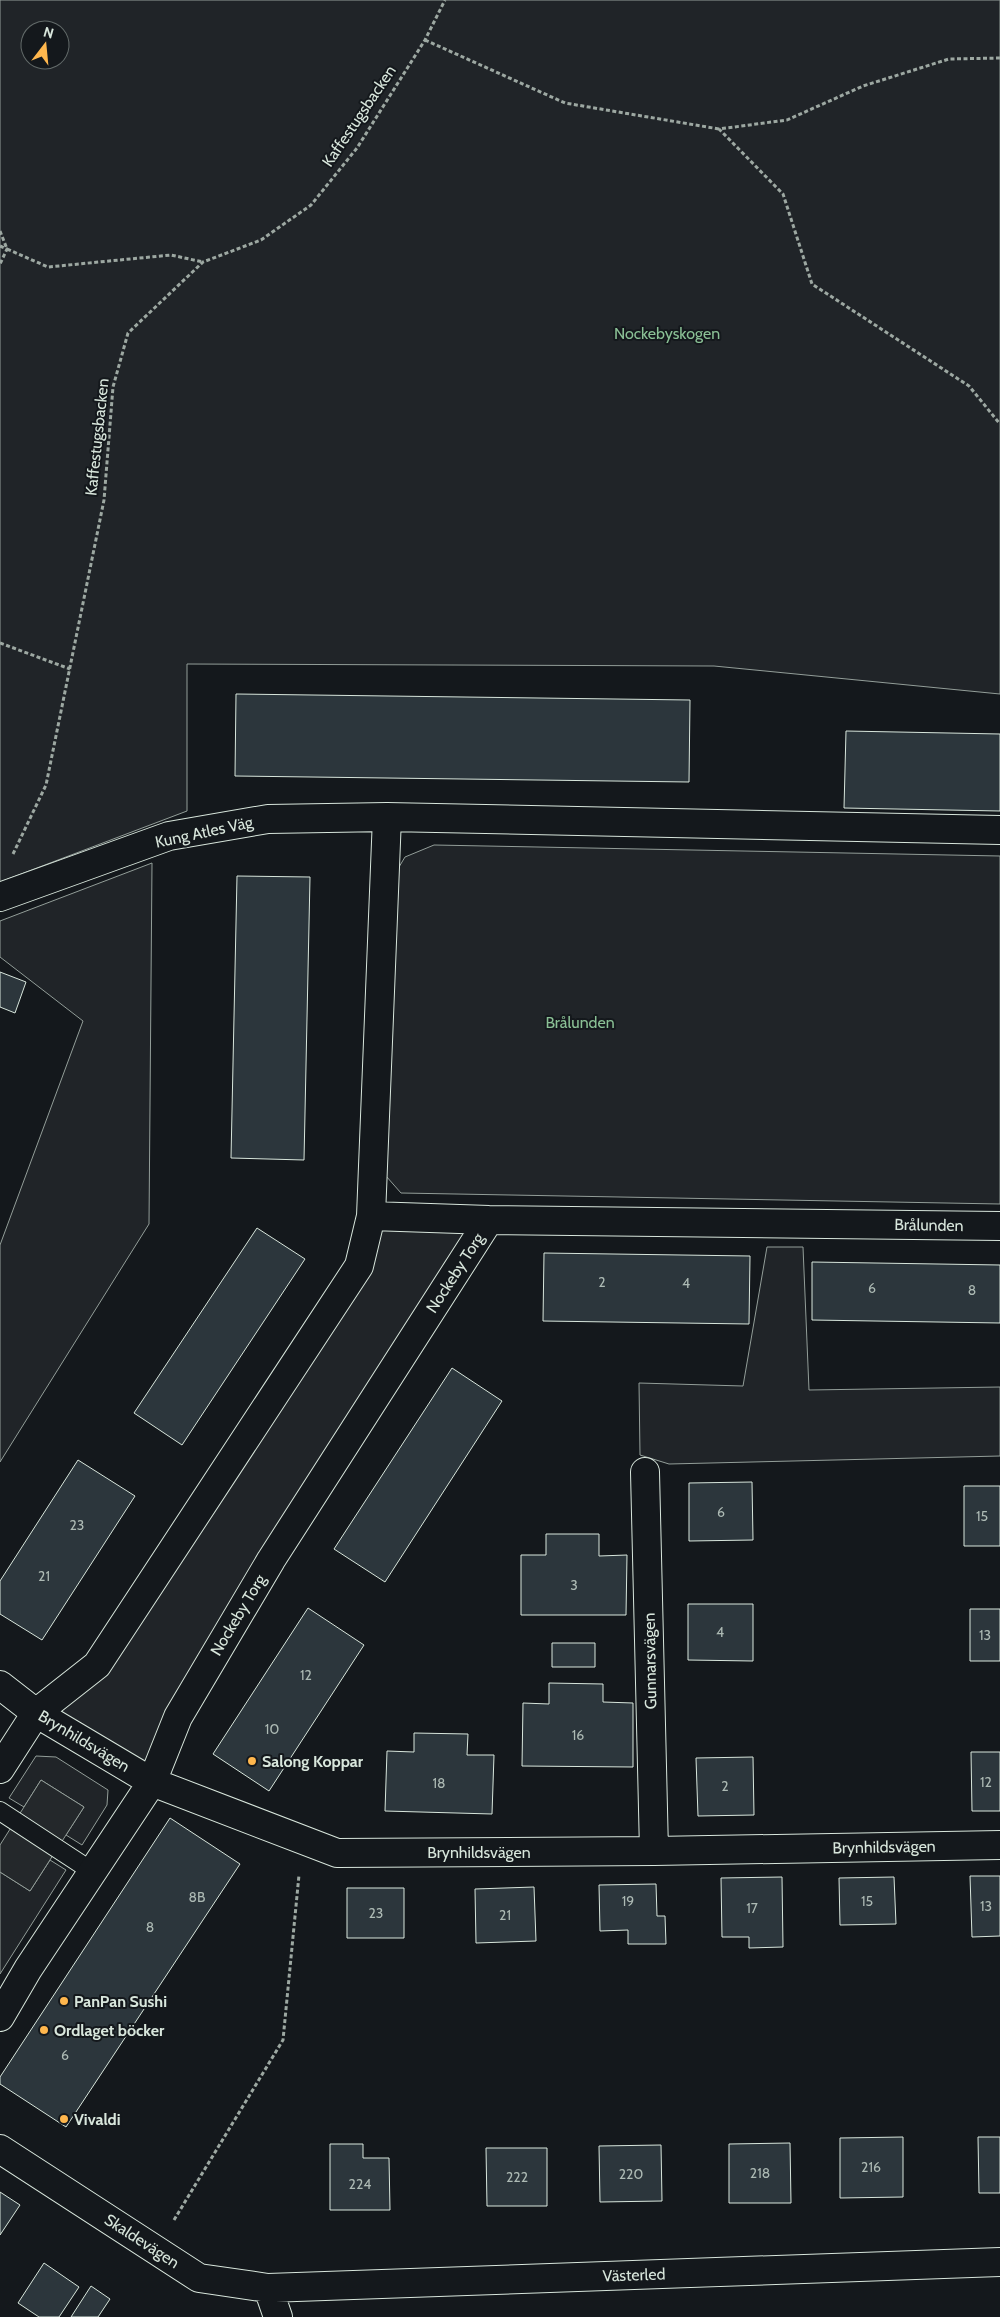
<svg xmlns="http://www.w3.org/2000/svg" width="1000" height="2317" font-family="Cabin,sans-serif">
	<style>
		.green { fill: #202428; stroke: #939e99; fill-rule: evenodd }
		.parking { fill: #24282b; stroke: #939e99 }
		.building { fill: #2c363c; stroke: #d8e6dc }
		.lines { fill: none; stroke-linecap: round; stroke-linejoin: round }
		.service-casing { stroke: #d8e6dc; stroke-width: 20 }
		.minor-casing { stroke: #d8e6dc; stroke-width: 30 }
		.path { stroke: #9da8a2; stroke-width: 3; stroke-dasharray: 4 2.5; stroke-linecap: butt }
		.service { stroke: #14181c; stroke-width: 18 }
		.minor { stroke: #14181c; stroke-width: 28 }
		.poi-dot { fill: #ffb74d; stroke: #14181c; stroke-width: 2 }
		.labels { text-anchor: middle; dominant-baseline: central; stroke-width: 4; stroke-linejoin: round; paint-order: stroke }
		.number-label { font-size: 14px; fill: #adbab4 }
		.street-label { font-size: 16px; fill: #d8e6dc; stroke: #14181c }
		.park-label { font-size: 16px; fill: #8ac095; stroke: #14181c }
		.poi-label { font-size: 16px; font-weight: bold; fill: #d8e6dc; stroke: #14181c; text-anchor: start }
	</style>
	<rect width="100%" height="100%" fill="#14181c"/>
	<!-- green -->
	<path class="green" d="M0,0h1000v694l-286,-28 -527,-2v147l-187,71zM30,30h30v30h-30z
		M434,845l566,11v348l-599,-11 -15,-17 7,-299 12,-20z
		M152,863l-3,361 -149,238v-217l83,-224 -83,-64v-36z
		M371,1216l118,4 -337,562 -116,-69 61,-48 262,-399z
		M767,1247h36l6,143 191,-3v69l-331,8 -29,-9 -1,-72 104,3z
		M36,1756l20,1 52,33 -1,15 -25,40 -16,-10 18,-28 -43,-27 -17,27 -15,-9z
		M50,1860l16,10 -66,104v-102l30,19z"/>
	<!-- parking -->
	<path class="parking" d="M41,1780l43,27 -54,84 -30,-19v-27z"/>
	<!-- building -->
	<path class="building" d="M236,694l454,6 -1,82 -454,-6z
		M846,731l154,3v77l-156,-3z
		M237,876l73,1 -6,283 -73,-2z
		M0,972l26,10 -11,31 -15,-6z
		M257,1228l48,31 -123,186 -48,-32z
		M544,1253l206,3 -1,68 -206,-3z
		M812,1262l188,3v58l-188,-3z
		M452,1368l50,33 -117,181 -51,-33z
		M78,1460l57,36 -93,144 -42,-26v-33z
		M752,1482l1,58 -64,1v-58z
		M964,1486h36v60h-36z
		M546,1534h53v22l28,-1 -1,60h-105v-60h25z
		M688,1604h65v57l-65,-1z
		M308,1608l56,37 -95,146 -56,-37z
		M970,1609h30v52h-30z
		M552,1643h43v24h-43z
		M549,1683l54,1v18l30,1v64l-111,-1 1,-63 26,1z
		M414,1733l54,1 -1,21h27l-2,59 -107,-3 2,-60 27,1z
		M971,1752h29v59h-28z
		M753,1757l1,58 -56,1 -2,-58z
		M170,1818l70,46 -174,263 -66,-43v-7z
		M970,1876h30v60l-28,1z
		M782,1877l1,70 -34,1v-11h-27l-1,-59z
		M894,1877l2,47 -56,1 -1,-47z
		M656,1884l1,32h8l1,28h-38v-14l-28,1 -1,-46z
		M534,1887l2,54 -60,2 -1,-54z
		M347,1888h57v50h-57z
		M903,2137v60l-63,1v-60z
		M978,2137h22v56h-21z
		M790,2143l1,60h-62v-59z
		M330,2144h33v14h26l1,52h-60z
		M661,2145l1,56 -62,1 -1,-56z
		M486,2148h61v58h-60z
		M0,2192l20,13 -20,30z
		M44,2263l35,24 -20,30h-20l-21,-14z
		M91,2286l19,13 -12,18h-27z"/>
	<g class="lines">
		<defs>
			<path id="service" d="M0,1811l93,61"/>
			<path id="minor" d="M0,897l169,-61 99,-17 119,-2
				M371,1216l118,4 511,6
				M645,1472l9,379
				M0,1685l36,28 116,69 185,71 317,-2 346,-6
				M0,1769l36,-56 61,-48 262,-399 12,-50 16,-399 613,13
				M0,2017l28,-48 124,-187 26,-65 93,-157 218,-340
				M0,2149l199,129 69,10 732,-26
				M268,2288l10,29"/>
		</defs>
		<!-- service casing -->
		<use href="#service" class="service-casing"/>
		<!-- minor casing -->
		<use href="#minor" class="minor-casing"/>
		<!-- path -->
		<path class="path" d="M425,40l140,63 154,26
			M1000,58l-51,1 -86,27 -76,34 -68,9 64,65 29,90 157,102 31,38
			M0,231l7,18 41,18 123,-12 32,7
			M0,246l7,3 -7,15
			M0,643l70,26
			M13,854l33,-69 58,-285 9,-113 15,-54 75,-71 58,-22 50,-35 46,-57 68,-108 20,-40
			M174,2220l109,-180 16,-165"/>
		<!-- service -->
		<use href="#service" class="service"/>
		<!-- minor -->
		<use href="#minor" class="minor"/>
	</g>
	<!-- markers -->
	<g class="poi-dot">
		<circle cx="252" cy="1761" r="5"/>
		<circle cx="64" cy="2001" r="5"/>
		<circle cx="44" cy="2030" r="5"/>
		<circle cx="64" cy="2119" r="5"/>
	</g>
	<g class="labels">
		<!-- number labels -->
		<g class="number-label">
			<text x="602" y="1282">2</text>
			<text x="686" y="1283">4</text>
			<text x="872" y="1288">6</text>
			<text x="972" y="1290">8</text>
			<text x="721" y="1512">6</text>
			<text x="982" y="1516">15</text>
			<text x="77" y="1525">23</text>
			<text x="44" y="1576">21</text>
			<text x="574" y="1585">3</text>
			<text x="720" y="1632">4</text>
			<text x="985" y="1635">13</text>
			<text x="306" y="1675">12</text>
			<text x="272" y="1729">10</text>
			<text x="578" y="1735">16</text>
			<text x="986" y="1782">12</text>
			<text x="439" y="1783">18</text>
			<text x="725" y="1786">2</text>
			<text x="197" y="1897">8B</text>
			<text x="628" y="1901">19</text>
			<text x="867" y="1901">15</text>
			<text x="986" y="1906">13</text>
			<text x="752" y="1908">17</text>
			<text x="376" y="1913">23</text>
			<text x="505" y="1915">21</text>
			<text x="150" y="1927">8</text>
			<text x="65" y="2055">6</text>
			<text x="871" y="2167">216</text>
			<text x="760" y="2173">218</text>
			<text x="631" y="2174">220</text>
			<text x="517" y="2177">222</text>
			<text x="360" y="2184">224</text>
		</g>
		<!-- street labels -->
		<g class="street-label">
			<text transform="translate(359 116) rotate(-56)">Kaffestugsbacken</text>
			<text transform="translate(97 437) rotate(-84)">Kaffestugsbacken</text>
			<text transform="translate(204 832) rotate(-12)">Kung Atles Väg</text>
			<text transform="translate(929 1225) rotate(1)">Brålunden</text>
			<text transform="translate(455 1273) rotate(-57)">Nockeby Torg</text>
			<text transform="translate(238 1615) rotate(-59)">Nockeby Torg</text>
			<text transform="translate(650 1661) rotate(-91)">Gunnarsvägen</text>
			<text transform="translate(84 1741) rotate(31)">Brynhildsvägen</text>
			<text transform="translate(884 1847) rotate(-1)">Brynhildsvägen</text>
			<text x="479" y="1852">Brynhildsvägen</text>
			<text transform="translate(142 2241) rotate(33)">Skaldevägen</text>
			<text transform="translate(634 2275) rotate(-2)">Västerled</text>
		</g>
		<!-- park labels -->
		<g class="park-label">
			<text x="667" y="333">Nockebyskogen</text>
			<text x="580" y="1022">Brålunden</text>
		</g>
		<!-- poi labels -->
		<g class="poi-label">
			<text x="262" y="1761">Salong Koppar</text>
			<text x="74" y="2001">PanPan Sushi</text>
			<text x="54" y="2030">Ordlaget böcker</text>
			<text x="74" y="2119">Vivaldi</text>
		</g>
	</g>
	<!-- north arrow -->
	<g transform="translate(45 45) rotate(16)"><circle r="24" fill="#14181c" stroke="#626a69"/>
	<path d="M0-4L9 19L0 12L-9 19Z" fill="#ffb74d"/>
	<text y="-8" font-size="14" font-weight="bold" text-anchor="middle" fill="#d8e6dc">N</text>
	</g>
</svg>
